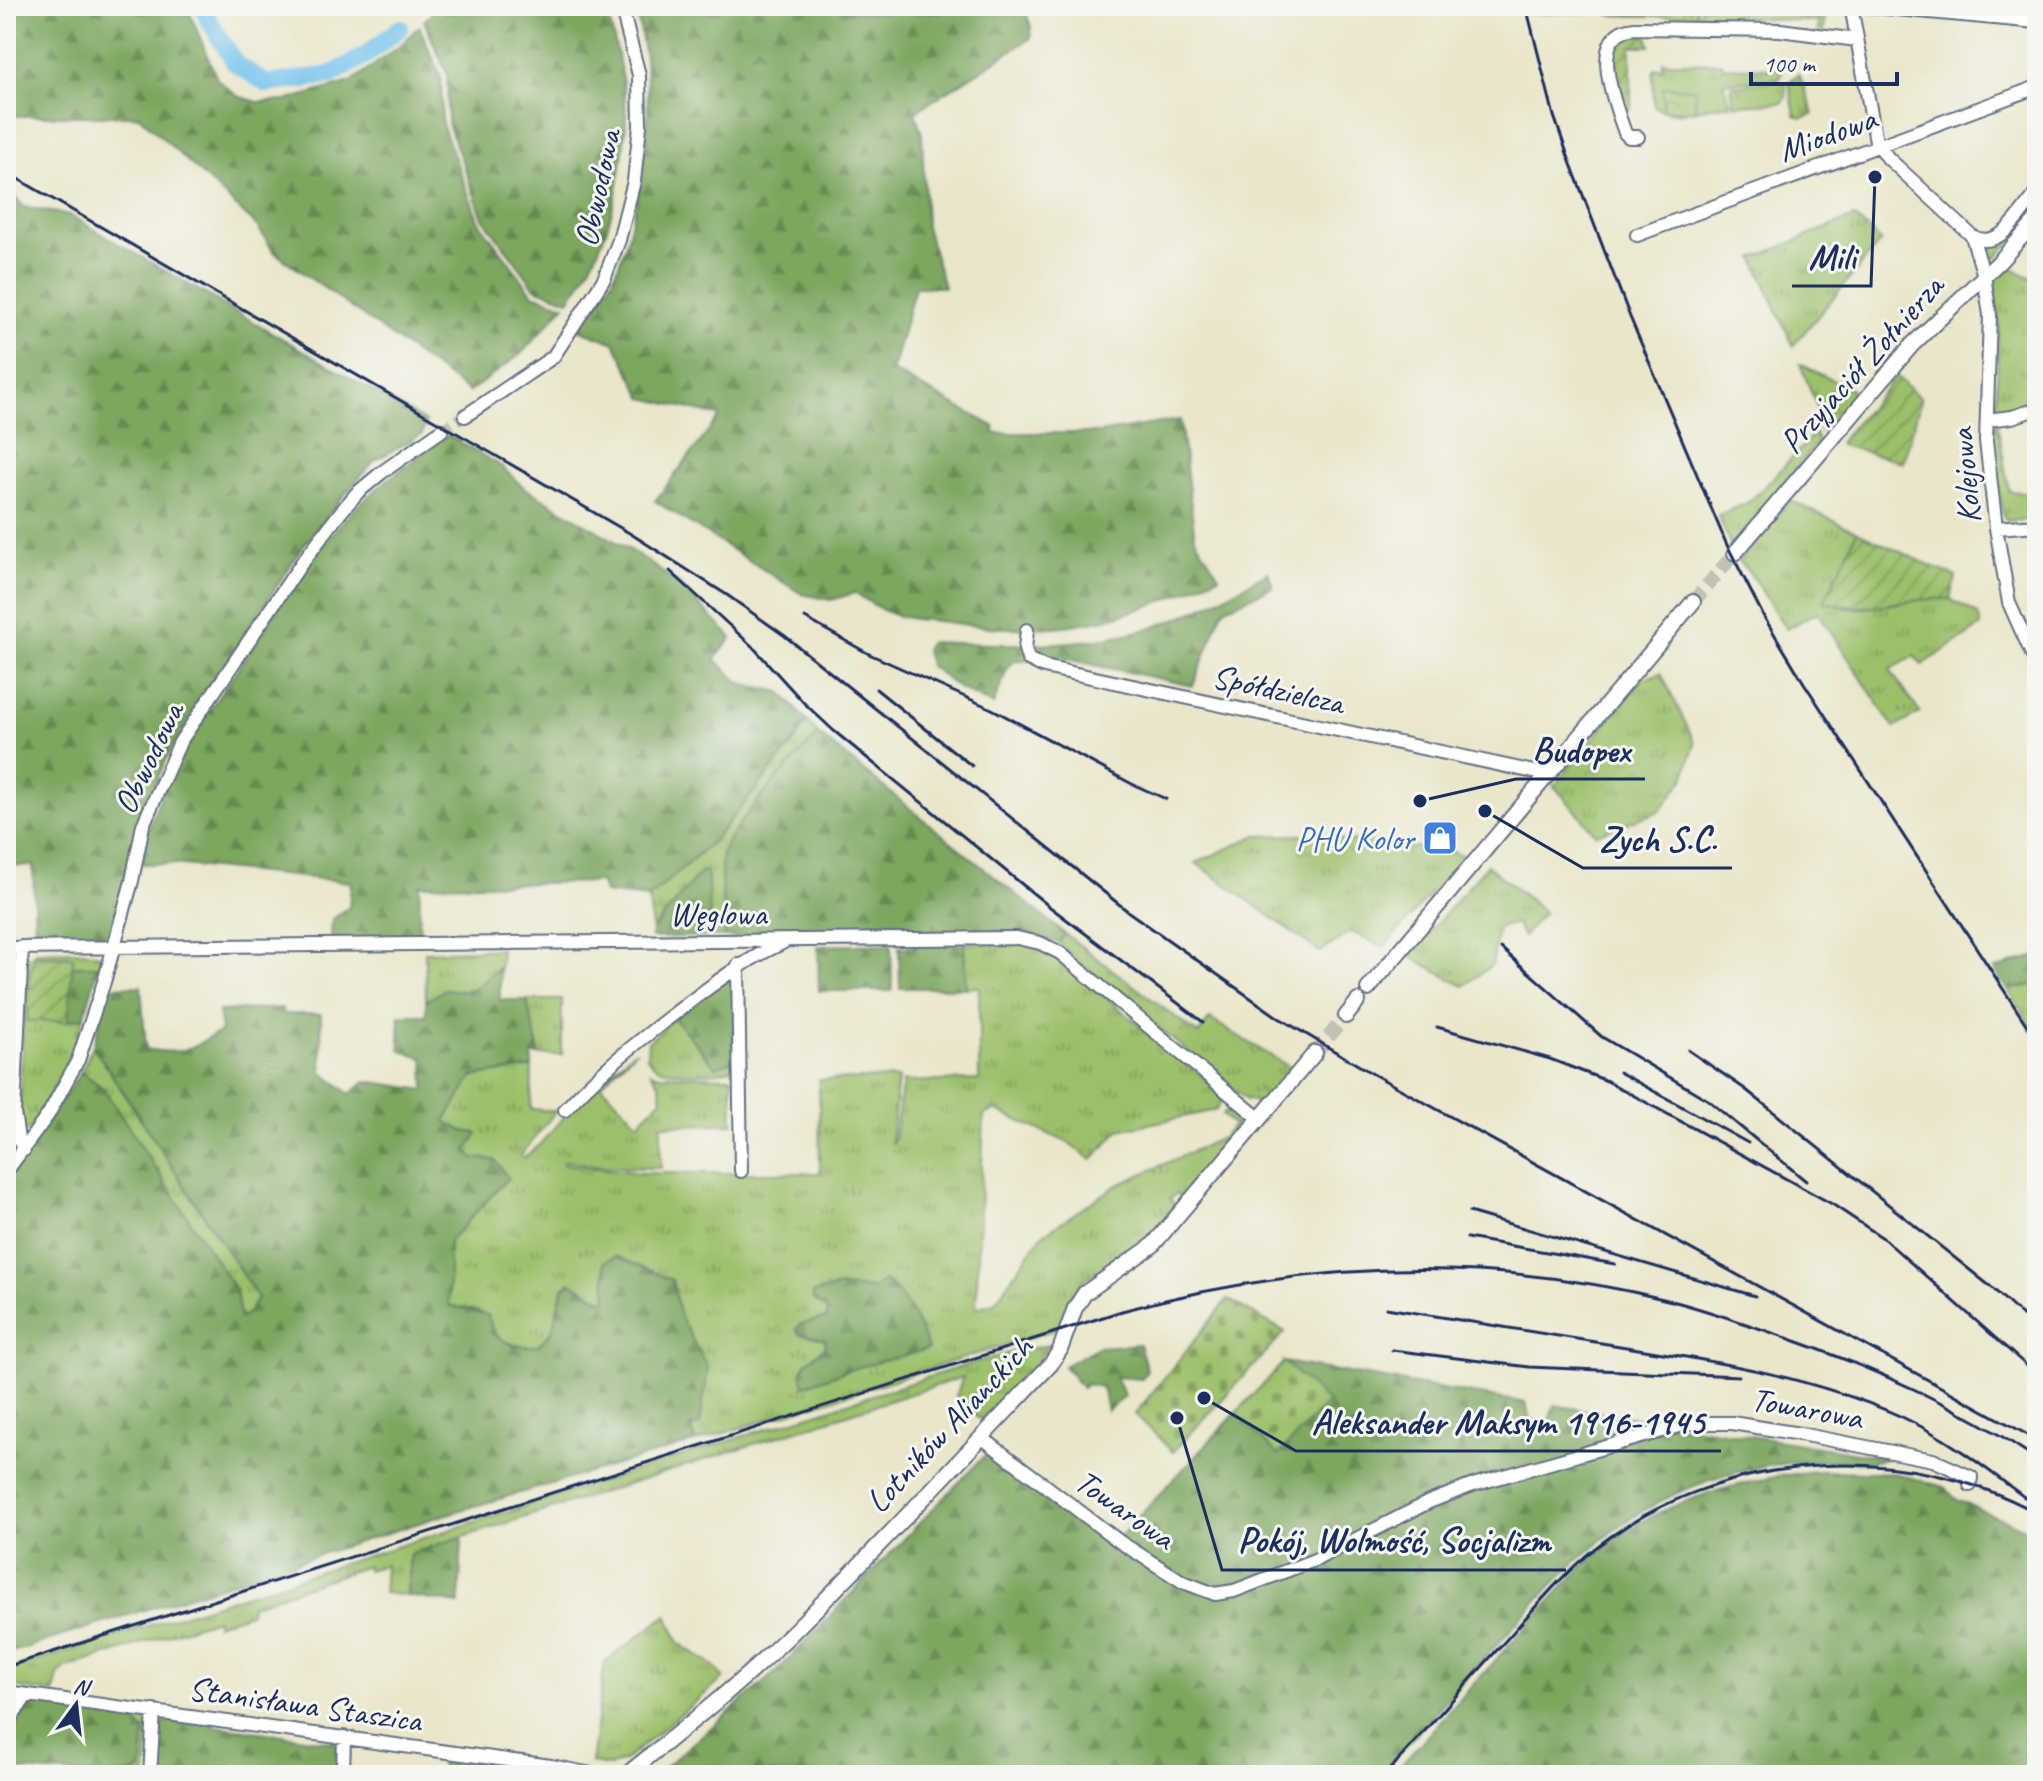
<svg xmlns="http://www.w3.org/2000/svg" width="2043" height="1781" font-family="Caveat,sans-serif">
	<style>
		.grass { fill: url(#grass-tufts); stroke: #5c7864; stroke-width: 2; fill-rule: evenodd }
		.forest { fill: url(#forest-firs); stroke: #4c6a5e; stroke-width: 2 }
		.cemetery { fill: url(#cemetery-stones); stroke: #5c7864; stroke-width: 2 }
		.park { fill: url(#park-crowns); stroke: #5c7864; stroke-width: 2 }
		.garden { fill: url(#garden-furrows); stroke: #5c7864; stroke-width: 2 }
		.lines { fill: none; stroke-linecap: round; stroke-linejoin: round }
		.river { stroke: #71c1ec; stroke-width: 18 }
		.minor-tunnel { stroke: #c1c1b5; stroke-width: 12; stroke-dasharray: 12 6; stroke-linecap: butt }
		.major-tunnel { stroke: #c1c1b5; stroke-width: 14; stroke-dasharray: 14 7; stroke-linecap: butt }
		.minor-casing { stroke: #636f84; stroke-width: 16 }
		.major-casing { stroke: #636f84; stroke-width: 18 }
		.minor { stroke: #fff; stroke-width: 12 }
		.major { stroke: #fff; stroke-width: 14 }
		.rail { stroke: #1b2f5e; stroke-width: 3 }
		.labels { text-anchor: middle; dominant-baseline: central; stroke-width: 6; stroke-linejoin: round; paint-order: stroke }
		.street-label { font-size: 34px; fill: #1b2f5e; stroke: #f6f6f2 }
		.shop-label { font-size: 34px; fill: #366cbe; stroke: #f6f6f2; text-anchor: end }
		.leader { fill: none; stroke: #1b2f5e; stroke-width: 3 }
		.callout-dot { fill: #1b2f5e; stroke: #f6f6f2; stroke-width: 3 }
		.callout-label { font-size: 36px; text-anchor: middle; font-weight: bold; fill: #1b2f5e; stroke: #f6f6f2; stroke-width: 6; stroke-linejoin: round; paint-order: stroke }
	</style>
	<defs>
		<pattern id="grass-tufts" width="24" height="20" patternUnits="userSpaceOnUse" patternTransform="scale(2)"><rect width="24" height="20" fill="#9cc06a"/><path d="M3 7l-1-3M5 7V3M7 7l1-3M15 17l-1-3M17 17v-4M19 17l1-3" fill="none" stroke="#7e9c5a"/></pattern>
		<pattern id="forest-firs" width="22" height="20" patternUnits="userSpaceOnUse" patternTransform="scale(2)"><rect width="22" height="20" fill="#7da65e"/><path d="M5 1l3.5 6h-7zM16 11l3.5 6h-7z" fill="#668851"/></pattern>
		<pattern id="cemetery-stones" width="16" height="16" patternUnits="userSpaceOnUse" patternTransform="scale(2)"><rect width="16" height="16" fill="#9cc06a"/><path d="M2 7V4a2 2 0 0 1 4 0v3zM10 15v-3a2 2 0 0 1 4 0v3z" fill="#7e9c5a"/></pattern>
		<pattern id="park-crowns" width="20" height="18" patternUnits="userSpaceOnUse" patternTransform="scale(2)"><rect width="20" height="18" fill="#9cc06a"/><path d="M2 6a3 3 0 1 1 6 0M12 15a3 3 0 1 1 6 0" fill="none" stroke="#7e9c5a"/></pattern>
		<pattern id="garden-furrows" width="10" height="10" patternUnits="userSpaceOnUse" patternTransform="scale(2)"><rect width="10" height="10" fill="#9cc06a"/><path d="M-1 1l2-2M0 10L10 0M9 11l2-2" fill="none" stroke="#7e9c5a"/></pattern>
	</defs>
	<rect width="100%" height="100%" fill="#f6f6f2"/>
	<filter id="ink" filterUnits="userSpaceOnUse"><feTurbulence type="fractalNoise" baseFrequency=".0125" numOctaves="2"/><feDisplacementMap in="SourceGraphic" scale="16" xChannelSelector="R" yChannelSelector="G"/><feConvolveMatrix kernelMatrix="1 2 1 2 8 2 1 2 1" color-interpolation-filters="sRGB"/></filter>
	<filter id="wash" filterUnits="userSpaceOnUse"><feTurbulence type="fractalNoise" baseFrequency=".006" numOctaves="4" result="noise"/><feDisplacementMap in="SourceGraphic" scale="32" xChannelSelector="R" yChannelSelector="G"/><feGaussianBlur stdDeviation="1.8" result="paint"/><feColorMatrix in="noise" values="0 0 0 0 0 0 0 0 0 0 0 0 0 0 0 0 0 1.4 0 .05"/><feComposite in="paint" operator="in"/></filter>
	<g filter="url(#wash)">
		<rect width="100%" height="100%" fill="#eae6cb"/>
		<!-- grass -->
		<path class="grass" d="M1528,6h71v6l-69,2z
			M1601,6h49v10l-41,-1 -1,-4h-7z
			M1653,6h44v10h-44z
			M1701,6h41l-1,11 -33,-1 -1,4 -7,-1z
			M1745,6l77,4 3,4 -1,18 -6,-2 1,-8 -74,-5z
			M1663,62l59,1 1,4 60,1 -3,10 -57,5 8,22c-26,-1 -52,16 -77,2l-1,-33 2,-5 8,-1z
			M1799,74l15,40 -12,4 -7,-3 -6,-33z
			M1779,81l7,5v11l-4,6 -47,2 -5,-16 2,-3z
			M2037,202v10l-41,46 -9,4 -4,-17 15,-3z
			M1854,217l27,24 -88,105 -39,-88z
			M2007,267l30,13v126l-27,8 -10,-1 -4,-9 3,-80 -5,-38 2,-8z
			M1800,364l59,29 -33,40 -7,-4 5,-6z
			M1997,421l12,70 20,2 8,-2v28l-30,2 -4,-6 -11,-79 2,-11z
			M1815,433l3,9 -87,104 -13,-31 29,-12 13,-11z
			M1790,500l67,32 -32,70 22,6h17l70,-10 16,1 28,15 3,12 -59,39 -8,-9 -24,14 30,43 -26,15 -76,-116 -32,17 -36,-56 -11,-11z
			M1661,673l34,70 -11,36 -24,32 -64,23 -42,-48 89,-107z
			M807,721l11,13c-20,22 -91,95 -96,121 -3,19 2,60 3,82l-15,-1 -10,-63 -48,57 -3,-32 64,-57 78,-95z
			M1305,835l146,16 13,5 -80,91 -33,-15 -31,20 -124,-89 59,-27z
			M1487,865l57,47 -21,25 -7,-14 -18,5 -6,37 -28,21 -55,-30z
			M1065,934l133,100 12,-15 81,49 -27,33 -7,2 -9,-4 -2,1 -167,-138 -20,-19z
			M1018,942l31,9 171,140 2,9 -6,10 -97,20 -27,30 -23,-17 -74,-33 -11,5 -8,193 18,-5 48,-68 74,-49 106,-48 12,-13 -12,-10 7,-6 11,5 3,8 -4,10 -57,66 -6,-5 -6,6 6,7 -39,42 -54,32 -13,20 -10,28 -365,114 -4,-15 16,-59 -27,-51 -8,-37 -64,22 -37,-19 -8,5 -11,43 -14,16c-34,-2 -40,-5 -58,-35l-31,-7v-64l59,-63 -35,-20 -6,-8 10,-17 -14,-2 -18,-10 27,-44 60,-10 -1,42 25,2 -35,44 3,3 16,-14 49,-55 47,-39 -35,35 37,38 24,-24 -2,-14 -9,-13 9,3 72,2 1,47 -72,1v43l-53,-1 -44,-6 -1,3 77,9h180l-1,-93 79,-2 -7,65 2,1 10,-62 76,-2v-93l-13,1 -2,-44zM891,1285l13,20 -56,65 -43,16 2,-24 19,-16 -1,-7 -25,-5 27,-16 1,-8 -15,-11 50,-11 9,1z
			M501,949l-1,18 -22,19 -14,6 -19,-3 -19,12 -1,-49z
			M84,951l18,5 -3,10h-27v-9l-4,64 16,-4 -10,33 -40,74 -7,7 -5,-3 -2,-26 5,-139 10,-11z
			M6,952l11,1 -3,53 -8,-1z
			M2037,984v51l-29,-45z
			M527,1000h35v55h-23c-3,-20 -9,-36 -12,-55z
			M674,1018l34,40 26,2 -1,7c-13,8 -64,8 -78,-1 -1,-1 -7,-8 -8,-9l1,-15z
			M93,1046l165,252 -10,15 -8,6 -4,-28 -133,-203 -22,-16z
			M1049,1345l-17,24 -51,51 -25,-24 7,-19 -553,177 -3,42 -24,-3 2,-28 -18,5v-4l-116,39 -1,8 -34,11v-5l-150,49 -8,7 -4,18 -48,-7v-15l964,-307 43,-12z
			M667,1615l12,28 36,24 9,11 -100,83 -15,5 -18,-3 14,-101z
			M103,1710l40,6 6,9 -3,50h-15h3l-1,-53z"/>
		<!-- forest -->
		<path class="forest" d="M6,6h181l30,73 20,17 21,6 27,-1 66,-19 49,-36 19,-20 22,51 1,47 37,98 54,72 32,11 -44,49 -52,38 -195,-140 -17,-26 -118,-110h-133z
			M439,6h166c10,34 21,80 21,115 0,10 -2,21 -3,31 -7,57 -20,102 -54,148l-34,-12 -52,-70 -35,-94 -1,-50 -23,-53z
			M635,6h194c57,16 135,0 195,0l7,21v11l-116,74 7,22 4,93 18,60h-29l-23,84 103,56 -2,6h106l81,-13 15,118 24,38c-92,45 -163,62 -266,47 -20,-3 -48,-3 -66,-11 -11,-5 -22,-13 -32,-19l-24,7 -29,-6 -147,-93 65,-85 -77,-18 -28,-55 -37,-14c10,-13 21,-25 29,-40 12,-20 20,-46 25,-69 19,-73 22,-140 3,-214z
			M6,188l18,19 45,8 357,207 -4,12 -48,27 -28,32 -42,52 -118,179 -21,37 -17,42 -36,127 -7,11c-24,5 -46,0 -70,-7l-2,-68h-27z
			M448,435l53,31 21,20 118,70 40,29 52,53 -17,21 25,24 41,9 26,29 -16,25 -78,95 -64,57 -45,-5 -3,-11 -181,3 -1,56 -88,2 1,-24 17,-12 2,-25 -177,-18h-32c5,-72 70,-157 109,-215 27,-41 53,-83 85,-120 32,-37 71,-65 112,-94z
			M1268,572l5,15 -47,21 -5,6 -28,72 -135,-29 -44,4 -7,9 -14,35 -36,-18 -28,-22 -4,-15 5,-8c75,3 154,7 227,-16 39,-13 75,-33 111,-54z
			M818,734l247,200 -6,9 -39,-10 -295,4c-1,-21 -6,-63 -3,-82 5,-26 76,-99 96,-121z
			M705,871l3,6 2,59 -59,2 1,-8 48,-57z
			M891,944l1,47h-73l-1,-45z
			M964,944l2,44h-66l-1,-41z
			M2037,956v28l-29,6 -14,-21z
			M72,966h27l-15,51 -16,4z
			M500,967v33h27c3,19 9,35 12,55h-7v12l-60,10 -27,44 18,10 15,2 -11,17 6,8 22,2 13,18 -59,63v64l39,10 6,20 20,11h24l14,-15 11,-43 8,-6 25,16 11,3 -3,-39 12,-6 56,24 8,37 28,51 -8,57 -9,2 4,15 -251,73 -438,139v-473l75,-109 22,16 133,203 4,27 8,-5 10,-15 -165,-252 16,-59 32,-1 5,63c38,7 43,0 75,-18l-2,-20 63,-3 1,6h38l1,58 28,22 16,-13 59,9 -1,-31 -24,-9 -1,-35h27v-14l19,-12 19,3 14,-6z
			M731,974l4,6 -1,80 -18,7 -42,-49z
			M884,1281c19,9 37,48 44,68l-80,21 -44,16 -3,-14 6,-10 19,-16 -1,-7 -26,-5 -3,-5 4,-5 27,-6v-8l-14,-11v-6l26,-6 33,2z
			M1139,1344l8,26 -5,9 -27,-2 10,19 -18,15 -5,-24 -16,-3 -4,4 -18,-22 34,-19z
			M1284,1362l242,41 4,17 19,1 5,-16 335,53c-23,7 -47,3 -72,3 -29,1 -61,6 -90,14 -107,30 -162,95 -234,174 -38,42 -76,84 -114,126l-721,-2 118,-101 211,-219 8,2 118,89 123,-131 42,41 49,-51z
			M1816,1471l59,1 23,2 46,13 13,13 80,34v241h-645c45,-50 90,-101 136,-150 30,-33 60,-67 97,-93 56,-37 125,-53 191,-61z
			M457,1538l5,1 -3,65 -52,-8 3,-42z
			M33,1702c34,4 86,4 112,29l-4,39c-21,11 -107,0 -135,-1v-33z
			M170,1720l163,22 6,5 -1,28h-184l5,-49z
			M441,1757l106,15 5,3h-111z"/>
		<!-- cemetery -->
		<path class="cemetery" d="M1228,1299l57,33 -112,120 -38,-38z
			M1284,1362l44,40 -50,53 -42,-42z"/>
		<!-- park -->
		<path class="park" d="M1663,87l33,2 -1,22 -32,-1z"/>
		<!-- garden -->
		<path class="garden" d="M1629,35h18l3,11h-19v63l-8,1c-8,-20 -20,-66 6,-75z
			M1896,376l25,23 -18,63 -63,-17 -1,-2z
			M1857,532l99,45 -6,22c-46,-3 -77,16 -126,3z
			M35,956l38,1 -5,64h-41l3,-46z"/>
		<g class="lines">
			<!-- river -->
			<path class="river" d="M204,6l3,11 28,46 32,21 64,-9 35,-20 34,-27"/>
		</g>
	</g>
	<g filter="url(#ink)">
		<g class="lines">
			<!-- minor-tunnel -->
			<path class="minor-tunnel" d="M442,430l23,-14"/>
			<!-- major-tunnel -->
			<path class="major-tunnel" d="M1693,602l42,-49
				M1315,1053l31,-37"/>
			<defs>
				<path id="minor" d="M1851,6l25,135 12,17 84,78 12,40 6,39 -4,126 10,87 13,75 28,62
					M1865,6l172,16
					M1638,137h-9l-4,-4c-10,-29 -40,-102 11,-105l144,2 77,10
					M1637,235l400,-148
					M1972,236c28,17 49,-25 65,-43
					M465,416l88,-59 51,-78 15,-39 15,-59 6,-55 -1,-51 -18,-69
					M1987,420l25,-3 25,-8
					M1996,528l41,-3
					M1027,630l-2,19 3,10 16,8 504,108
					M22,947l-8,166 4,26 6,11
					M6,948l1011,-10 23,5 20,10 200,166
					M738,965l3,206
					M565,1110c30,-34 65,-62 101,-90 41,-31 71,-56 118,-78
					M6,1172l42,-57 30,-55 26,-78 28,-101 11,-56 37,-83 121,-178 39,-51 17,-20 24,-20 61,-43
					M981,1437l139,105 63,40 32,12 19,-3 83,-32 112,-57 44,-17 217,-62h42l68,11 133,26 38,17 -1,8
					M6,1692l545,74 45,9
					M6,1726l21,-31
					M150,1775l4,-64
					M343,1775l1,-38"/>
				<path id="major" d="M1735,553l177,-208 88,-84 37,-41
					M1368,989l325,-387
					M1346,1016l12,-15
					M626,1775c58,-47 118,-94 171,-147 87,-86 170,-176 254,-264l9,-14 15,-42 10,-15 67,-47 163,-193"/>
			</defs>
			<!-- minor casing -->
			<use href="#minor" class="minor-casing"/>
			<!-- major casing -->
			<use href="#major" class="major-casing"/>
			<!-- minor -->
			<use href="#minor" class="minor"/>
			<!-- major -->
			<use href="#major" class="major"/>
			<!-- rail -->
			<path class="rail" d="M1526,6l28,110 15,43 61,158 96,226 38,74 40,66 233,358
				M6,172l625,362 96,61 58,41 345,277 149,105 94,56 664,366
				M670,571l83,76 51,56 30,28 216,176 153,115
				M805,618l64,36 123,55 140,75 34,15
				M876,689l96,77
				M1501,948l101,89 106,63 98,81
				M1437,1027l113,32 57,22 225,123 51,34 154,137
				M1688,1050l57,39 246,198 46,42
				M1619,1072l129,71
				M1469,1212l286,84
				M1467,1238l148,26
				M1386,1308c78,13 156,25 234,38 94,15 194,31 282,71 46,21 86,53 126,83
				M1392,1350l137,17 210,9
				M6,1667l1116,-356c183,-50 365,-57 550,-10 39,10 77,24 115,37 89,31 172,68 250,121
				M1385,1775c41,-45 81,-91 122,-136 31,-35 64,-75 103,-102 122,-86 296,-96 427,-24"/>
		</g>
	</g>
	<!-- icons -->
	<defs>
		<symbol id="shop-square" viewBox="-11 -11 22 22"><rect x="-9" y="-9" width="18" height="18" rx="4" fill="#3f7fe0" stroke="#f6f6f2"/><path d="M-5-2.5h2.3a2.7 3.5 0 0 1 5.4 0H5L5.5 6h-11ZM-1.5-2.5h3a1.5 2.3 0 0 0-3 0Z" fill="#fff"/></symbol>
	</defs>
	<g fill-rule="evenodd">
		<use href="#shop-square" x="1420" y="818" width="40" height="40"/>
	</g>
	<g class="labels">
		<!-- street labels -->
		<g class="street-label">
			<text transform="translate(1827 134) rotate(-20)">Miodowa</text>
			<text transform="translate(597 188) rotate(-78)">Obwodowa</text>
			<text transform="translate(1861 364) rotate(-48)">Przyjaciół Żołnierza</text>
			<text transform="translate(1965 476) rotate(-95)">Kolejowa</text>
			<text transform="translate(1278 689) rotate(12)">Spółdzielcza</text>
			<text transform="translate(148 758) rotate(-64)">Obwodowa</text>
			<text x="718" y="913">Węglowa</text>
			<text transform="translate(1807 1408) rotate(10)">Towarowa</text>
			<text transform="translate(949 1424) rotate(-47)">Lotników Alianckich</text>
			<text transform="translate(1125 1509) rotate(35)">Towarowa</text>
			<text transform="translate(305 1704) rotate(8)">Stanisława Staszica</text>
		</g>
		<!-- shop labels -->
		<g class="shop-label">
			<text x="1414" y="838">PHU Kolor</text>
		</g>
	</g>
	<!-- callouts -->
	<path class="leader" d="M1875 177L1871 286H1792M1420 801L1516 779H1645M1485 811L1583 868H1732M1204 1398L1296 1451H1721M1177 1418L1222 1570H1566"/>
	<g class="callout-dot">
		<circle cx="1875" cy="177" r="8"/>
		<circle cx="1420" cy="801" r="8"/>
		<circle cx="1485" cy="811" r="8"/>
		<circle cx="1204" cy="1398" r="8"/>
		<circle cx="1177" cy="1418" r="8"/>
	</g>
	<g class="callout-label">
		<text x="1832" y="269">Mili</text>
		<text x="1581" y="762">Budopex</text>
		<text x="1658" y="851">Zych S.C.</text>
		<text x="1508" y="1434">Aleksander Maksym 1916-1945</text>
		<text x="1394" y="1552">Pokój, Wolmość, Socjalizm</text>
	</g>
	<!-- margin -->
	<rect width="2043" height="1781" fill="none" stroke="#f6f6f2" stroke-width="32"/>
	<!-- north arrow -->
	<g transform="translate(76 1705) rotate(15)" stroke="#f6f6f2" stroke-width="6" paint-order="stroke">
	<path d="M0-6L14 30L0 20L-14 30Z" fill="#1b2f5e"/>
	<text y="-12" font-size="22" font-weight="bold" text-anchor="middle" fill="#1b2f5e">N</text>
	</g>
	<!-- scale -->
	<path d="M1751 72v12h146v-12" fill="none" stroke="#1b2f5e" stroke-width="4"/>
	<text x="1763" y="72" font-size="24" fill="#1b2f5e" stroke="#f6f6f2" stroke-width="6" paint-order="stroke">100 m</text>
</svg>
